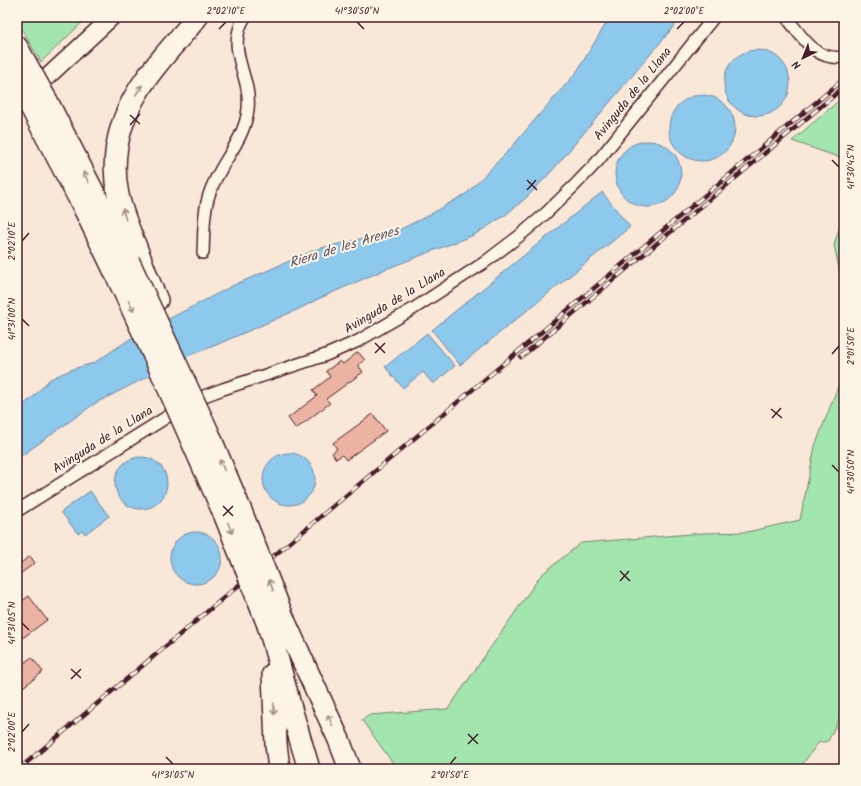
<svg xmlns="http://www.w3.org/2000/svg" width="861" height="786" font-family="Kalam,sans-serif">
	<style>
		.green { fill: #a3e5ae; stroke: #76826c }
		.water { fill: #8dc9ed; stroke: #72859f }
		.building { fill: #ebb3a2; stroke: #4a1f2b }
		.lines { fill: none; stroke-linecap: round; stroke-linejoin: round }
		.street-casing { stroke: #4a1f2b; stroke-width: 14 }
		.secondary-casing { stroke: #4a1f2b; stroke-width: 19 }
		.highway-casing { stroke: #4a1f2b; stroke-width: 24 }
		.street { stroke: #fcf5e5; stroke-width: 11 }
		.secondary { stroke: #fcf5e5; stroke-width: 16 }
		.highway { stroke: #fcf5e5; stroke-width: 21 }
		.rail-casing { stroke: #4a1f2b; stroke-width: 4.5 }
		.rail { stroke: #fcf5e5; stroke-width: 3; stroke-dasharray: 9; stroke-linecap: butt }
		.highway-bridge-casing { stroke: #4a1f2b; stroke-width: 24; stroke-linecap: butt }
		.highway-bridge { stroke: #fcf5e5; stroke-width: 21 }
		.oneway { stroke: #a38a88 }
		.ticks { fill: none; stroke: #4a1f2b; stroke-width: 1.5 }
		.labels { text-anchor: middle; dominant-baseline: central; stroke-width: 4; stroke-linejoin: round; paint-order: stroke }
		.street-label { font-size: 13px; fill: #4a1f2b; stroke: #fcf5e5 }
		.water-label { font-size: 14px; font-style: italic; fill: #5e5265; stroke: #fcf5e5 }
		.neatline { fill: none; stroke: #4a1f2b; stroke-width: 1.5 }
		.ticks-label { font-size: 10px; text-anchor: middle; fill: #4a1f2b }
	</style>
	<rect width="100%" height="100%" fill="#f9e8d8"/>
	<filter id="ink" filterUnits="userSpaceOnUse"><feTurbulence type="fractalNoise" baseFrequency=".025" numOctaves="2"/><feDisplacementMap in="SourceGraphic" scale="8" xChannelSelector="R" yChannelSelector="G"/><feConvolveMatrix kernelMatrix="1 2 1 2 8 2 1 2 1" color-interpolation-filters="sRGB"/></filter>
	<g filter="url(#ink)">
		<!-- green -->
		<path class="green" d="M17,17h71l-47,45 -24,-41z
			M844,95v64l-52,-18 51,-44z
			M844,212v79l-10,-46z
			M844,371v338l-16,32 -10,2 -19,26h-402l-35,-49 8,-5 78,-6 93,-134 40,-32 122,-10 44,-1 53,-12 15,-74z"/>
		<!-- water -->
		<path class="water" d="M610,17h71l-6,8 -124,147 -24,25 -23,19 -30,19 -88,34 -68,30 -19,10 -90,39 -19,7 -96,49 -77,55v-49l16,-13 17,-18 23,-10 21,-6 36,-24 104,-54 83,-36 82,-19 30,-15 38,-22 43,-44 29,-34 37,-42z
			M724 83a33 33 0 1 1 66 0a33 33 0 1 1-66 0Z
			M669 128a33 33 0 1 1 66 0a33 33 0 1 1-66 0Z
			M615 174a33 33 0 1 1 66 0a33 33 0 1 1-66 0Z
			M602,192l28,35 -170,138 -28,-35z
			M427,333l28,33 -22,18 -10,-12 -20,16 -18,-21z
			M263 479a26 26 0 1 1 52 0a26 26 0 1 1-52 0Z
			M115 483a26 26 0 1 1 52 0a26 26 0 1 1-52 0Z
			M90,491l19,25 -24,18 -3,-3 -4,3 -17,-22z
			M170 558a26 26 0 1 1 52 0a26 26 0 1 1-52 0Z"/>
		<!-- building -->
		<path class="building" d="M358,352l7,8 -7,5 5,7 -37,27 4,4 -34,26 -8,-11 29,-22 -4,-6 17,-13 -4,-6 14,-10 3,3z
			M373,414l13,17 -40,29 -4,-5 -6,4 -4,-6 5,-4 -4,-6z
			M30,556l5,7 -18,13v-10z
			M29,596l18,24 -30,22v-37z
			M32,657l11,15 -20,15 -6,-9v-10z"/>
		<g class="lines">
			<defs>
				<path id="street" d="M786,17c17,20 28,44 58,40
					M203,253c1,-20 0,-42 7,-61 10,-29 35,-52 38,-83 4,-34 -24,-59 -3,-92
					M17,511l153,-96 34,-19 19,-7 103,-34 32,-14 55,-32 72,-47 33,-25 26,-22 30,-29 23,-24 117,-145"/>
				<path id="secondary" d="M17,105l95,-88"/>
				<path id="highway" d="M17,47l11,20
					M47,101l79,155
					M35,115l47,89 32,66
					M157,300c-8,-17 -14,-35 -21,-53 -7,-17 -14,-34 -18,-52 -8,-39 1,-74 22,-107 16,-26 38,-47 57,-71
					M285,622l54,118 11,29
					M268,625l5,17 17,63 19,64
					M273,674l3,70 3,25"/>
			</defs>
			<!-- street casing -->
			<use href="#street" class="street-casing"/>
			<!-- secondary casing -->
			<use href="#secondary" class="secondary-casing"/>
			<!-- highway casing -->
			<use href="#highway" class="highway-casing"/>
			<!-- street -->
			<use href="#street" class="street"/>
			<!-- secondary -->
			<use href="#secondary" class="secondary"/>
			<!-- highway -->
			<use href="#highway" class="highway"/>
			<defs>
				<path id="rail" d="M521,357l323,-270
					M19,769l825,-690"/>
			</defs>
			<!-- rail casing -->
			<use href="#rail" class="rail-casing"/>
			<!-- rail -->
			<use href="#rail" class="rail"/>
			<defs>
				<path id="highway-bridge" d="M28,67l19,34
					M17,81l18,34
					M129,262l79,170 33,79 44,111
					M114,270l42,90 69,156 43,109"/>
			</defs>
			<!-- highway-bridge casing -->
			<use href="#highway-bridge" class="highway-bridge-casing"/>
			<!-- highway-bridge -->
			<use href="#highway-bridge" class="highway-bridge"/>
		</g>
		<!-- one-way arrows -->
		<defs><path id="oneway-shaft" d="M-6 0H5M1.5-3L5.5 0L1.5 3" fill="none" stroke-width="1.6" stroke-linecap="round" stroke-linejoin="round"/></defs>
		<g class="oneway">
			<use href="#oneway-shaft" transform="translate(139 90) rotate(-57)"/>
			<use href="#oneway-shaft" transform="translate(86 177) rotate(-117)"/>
			<use href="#oneway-shaft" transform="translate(124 214) rotate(-107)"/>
			<use href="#oneway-shaft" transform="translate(131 306) rotate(65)"/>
			<use href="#oneway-shaft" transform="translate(222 465) rotate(-113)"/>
			<use href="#oneway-shaft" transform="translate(230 528) rotate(68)"/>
			<use href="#oneway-shaft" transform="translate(271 585) rotate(-111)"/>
			<use href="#oneway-shaft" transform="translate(274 709) rotate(87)"/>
			<use href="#oneway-shaft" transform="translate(330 720) rotate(-114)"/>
		</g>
	</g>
	<!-- ticks -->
	<path class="ticks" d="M357,22l7,7M219,29l7,-7M677,29l7,-7M130,115l10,9M130,125l10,-11M832,160l7,7M527,180l10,10M527,190l9,-10M22,241l7,-8M22,319l7,7M375,343l10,10M375,353l10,-10M832,354l7,-8M771,409l11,9M772,418l9,-10M832,465l7,7M223,506l10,10M223,516l10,-10M620,571l10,10M620,581l9,-10M22,623l7,7M71,669l10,9M71,679l10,-10M22,732l7,-8M468,734l10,10M468,744l10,-10M166,757l7,7M450,764l6,-7"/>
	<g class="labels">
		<!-- street labels -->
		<g class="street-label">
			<text transform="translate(633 94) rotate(-51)">Avinguda de la Llana</text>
			<text transform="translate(395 301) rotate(-31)">Avinguda de la Llana</text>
			<text transform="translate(103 440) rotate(-32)">Avinguda de la Llana</text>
		</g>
		<!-- water labels -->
		<g class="water-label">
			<text transform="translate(344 247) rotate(-17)">Riera de les Arenes</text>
		</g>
	</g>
	<!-- margin -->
	<rect width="861" height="786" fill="none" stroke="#fcf5e5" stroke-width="44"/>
	<!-- north arrow -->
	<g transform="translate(803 58) rotate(223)" stroke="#fcf5e5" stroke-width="3" paint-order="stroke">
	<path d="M0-3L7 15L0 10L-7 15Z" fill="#4a1f2b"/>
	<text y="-6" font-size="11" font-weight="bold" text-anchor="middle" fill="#4a1f2b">N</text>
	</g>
	<rect x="22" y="22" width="817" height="742" class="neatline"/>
	<g class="ticks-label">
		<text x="226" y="14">2°02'10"E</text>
		<text x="357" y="14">41°30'50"N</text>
		<text x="684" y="14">2°02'00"E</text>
		<text transform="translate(850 167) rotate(-90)" y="4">41°30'45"N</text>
		<text transform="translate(11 241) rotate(-90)" y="4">2°02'10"E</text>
		<text transform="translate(11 319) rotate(-90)" y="4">41°31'00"N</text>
		<text transform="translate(850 346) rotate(-90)" y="4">2°01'50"E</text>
		<text transform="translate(850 472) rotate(-90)" y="4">41°30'50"N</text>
		<text transform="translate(11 623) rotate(-90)" y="4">41°31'05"N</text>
		<text transform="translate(11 732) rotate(-90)" y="4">2°02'00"E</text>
		<text x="173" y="778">41°31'05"N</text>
		<text x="450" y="778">2°01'50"E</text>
	</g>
</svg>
